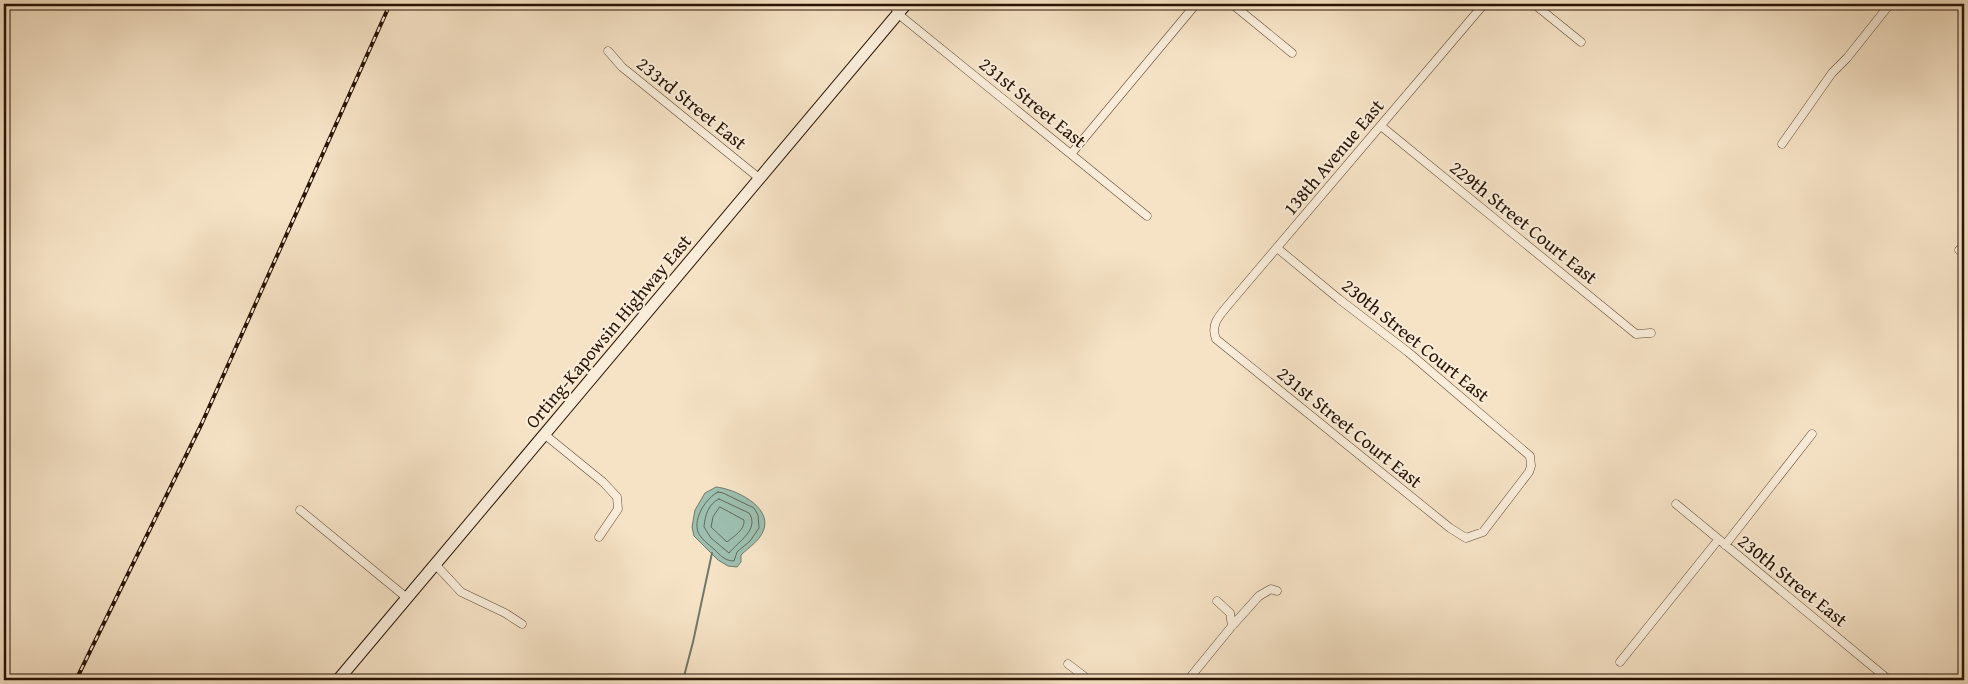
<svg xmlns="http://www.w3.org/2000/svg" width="1968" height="684" font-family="'Gentium Book Plus',serif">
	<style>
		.water { fill: #9dbfb0; stroke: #6e7a6b }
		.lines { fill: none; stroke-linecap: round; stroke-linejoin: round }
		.shore { stroke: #62695a; stroke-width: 1 }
		.stream { stroke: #6e7a6b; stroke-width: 2 }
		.street-casing { stroke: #5c4734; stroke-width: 9 }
		.secondary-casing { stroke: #281304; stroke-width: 13 }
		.street { stroke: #f9edda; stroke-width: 8 }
		.secondary { stroke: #f9edda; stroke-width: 11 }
		.rail-casing { stroke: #281304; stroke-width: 4 }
		.rail { stroke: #f9edda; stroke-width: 2; stroke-dasharray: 5.5; stroke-linecap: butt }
		.labels { text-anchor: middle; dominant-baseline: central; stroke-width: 4; stroke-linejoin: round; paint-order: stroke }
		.street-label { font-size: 19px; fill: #281304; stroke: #f9edda }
	</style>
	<rect width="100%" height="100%" fill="#f6e3c6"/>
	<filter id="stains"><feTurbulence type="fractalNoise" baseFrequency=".004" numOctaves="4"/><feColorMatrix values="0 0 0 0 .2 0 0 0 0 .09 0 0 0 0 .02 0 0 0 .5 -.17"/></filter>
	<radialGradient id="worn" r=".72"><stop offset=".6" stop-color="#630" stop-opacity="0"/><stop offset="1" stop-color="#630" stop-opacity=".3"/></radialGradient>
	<!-- water -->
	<path class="water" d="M716,487c19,2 55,19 48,42 -4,12 -15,18 -23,26v7l-4,5 -9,-1 -10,-6 -24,-24 -2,-9 3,-17 10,-17z"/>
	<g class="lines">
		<!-- shore -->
		<path class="shore" d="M718,492l5,1 31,15 4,7 1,13 -9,13 -13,11 -3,9c-9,0 -14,-6 -20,-12 -6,-5 -13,-10 -16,-17 -5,-14 8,-34 20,-40z
			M719,499l30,14c11,16 -11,29 -20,40l-18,-15 -7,-11c1,-11 4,-23 15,-28z
			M720,507l24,13c1,10 -10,16 -17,22l-16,-15 2,-10z"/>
		<!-- stream -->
		<path class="stream" d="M683,680l10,-38 19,-89"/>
		<defs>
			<path id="street" d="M890,4l9,7
				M1232,4l60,49
				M1534,4l47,38
				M897,13l250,203
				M608,51l14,16 137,111
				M1381,126l255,208 15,-1
				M1782,144l50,-71 15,-15 43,-54
				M1071,154l125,-150
				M1277,248l62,51 69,53 122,104 1,10 -2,6 -46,60 -17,6 -16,-10 -234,-189c-6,-15 4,-24 13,-35l255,-300
				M1959,250l5,-4
				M544,434l59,48 14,15 1,12 -19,28
				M1676,504l213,176
				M300,510l107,88
				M1725,545l87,-111
				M435,564l26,28 44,21 17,11
				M1217,601l13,12 2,13
				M1620,662l98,-122
				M1068,664l21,16
				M1188,680l44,-54 27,-30 12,-7 6,2"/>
			<path id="secondary" d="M338,680l568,-676"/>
		</defs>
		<!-- street casing -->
		<use href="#street" class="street-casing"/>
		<!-- secondary casing -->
		<use href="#secondary" class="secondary-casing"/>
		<!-- street -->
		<use href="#street" class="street"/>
		<!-- secondary -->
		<use href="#secondary" class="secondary"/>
		<defs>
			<path id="rail" d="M76,680l126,-257 188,-419"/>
		</defs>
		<!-- rail casing -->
		<use href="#rail" class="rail-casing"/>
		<!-- rail -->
		<use href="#rail" class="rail"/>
	</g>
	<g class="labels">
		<!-- street labels -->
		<g class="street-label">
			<text transform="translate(1033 102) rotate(39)">231st Street East</text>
			<text transform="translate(692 103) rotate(39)">233rd Street East</text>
			<text transform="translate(1333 157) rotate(-50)">138th Avenue East</text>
			<text transform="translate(1524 222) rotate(39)">229th Street Court East</text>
			<text transform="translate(608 331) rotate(-50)">Orting-Kapowsin Highway East</text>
			<text transform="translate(1416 340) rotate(39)">230th Street Court East</text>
			<text transform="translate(1350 427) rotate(39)">231st Street Court East</text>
			<text transform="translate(1793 580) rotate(39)">230th Street East</text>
		</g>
	</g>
	<!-- margin -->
	<rect width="1968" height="684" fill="none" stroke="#f6e3c6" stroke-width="20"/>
	<rect x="5" y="5" width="1958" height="674" fill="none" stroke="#281304" stroke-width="2.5"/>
	<rect x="10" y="10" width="1948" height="664" fill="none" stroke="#281304"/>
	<rect width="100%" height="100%" filter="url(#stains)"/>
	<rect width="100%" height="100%" fill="url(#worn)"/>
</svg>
